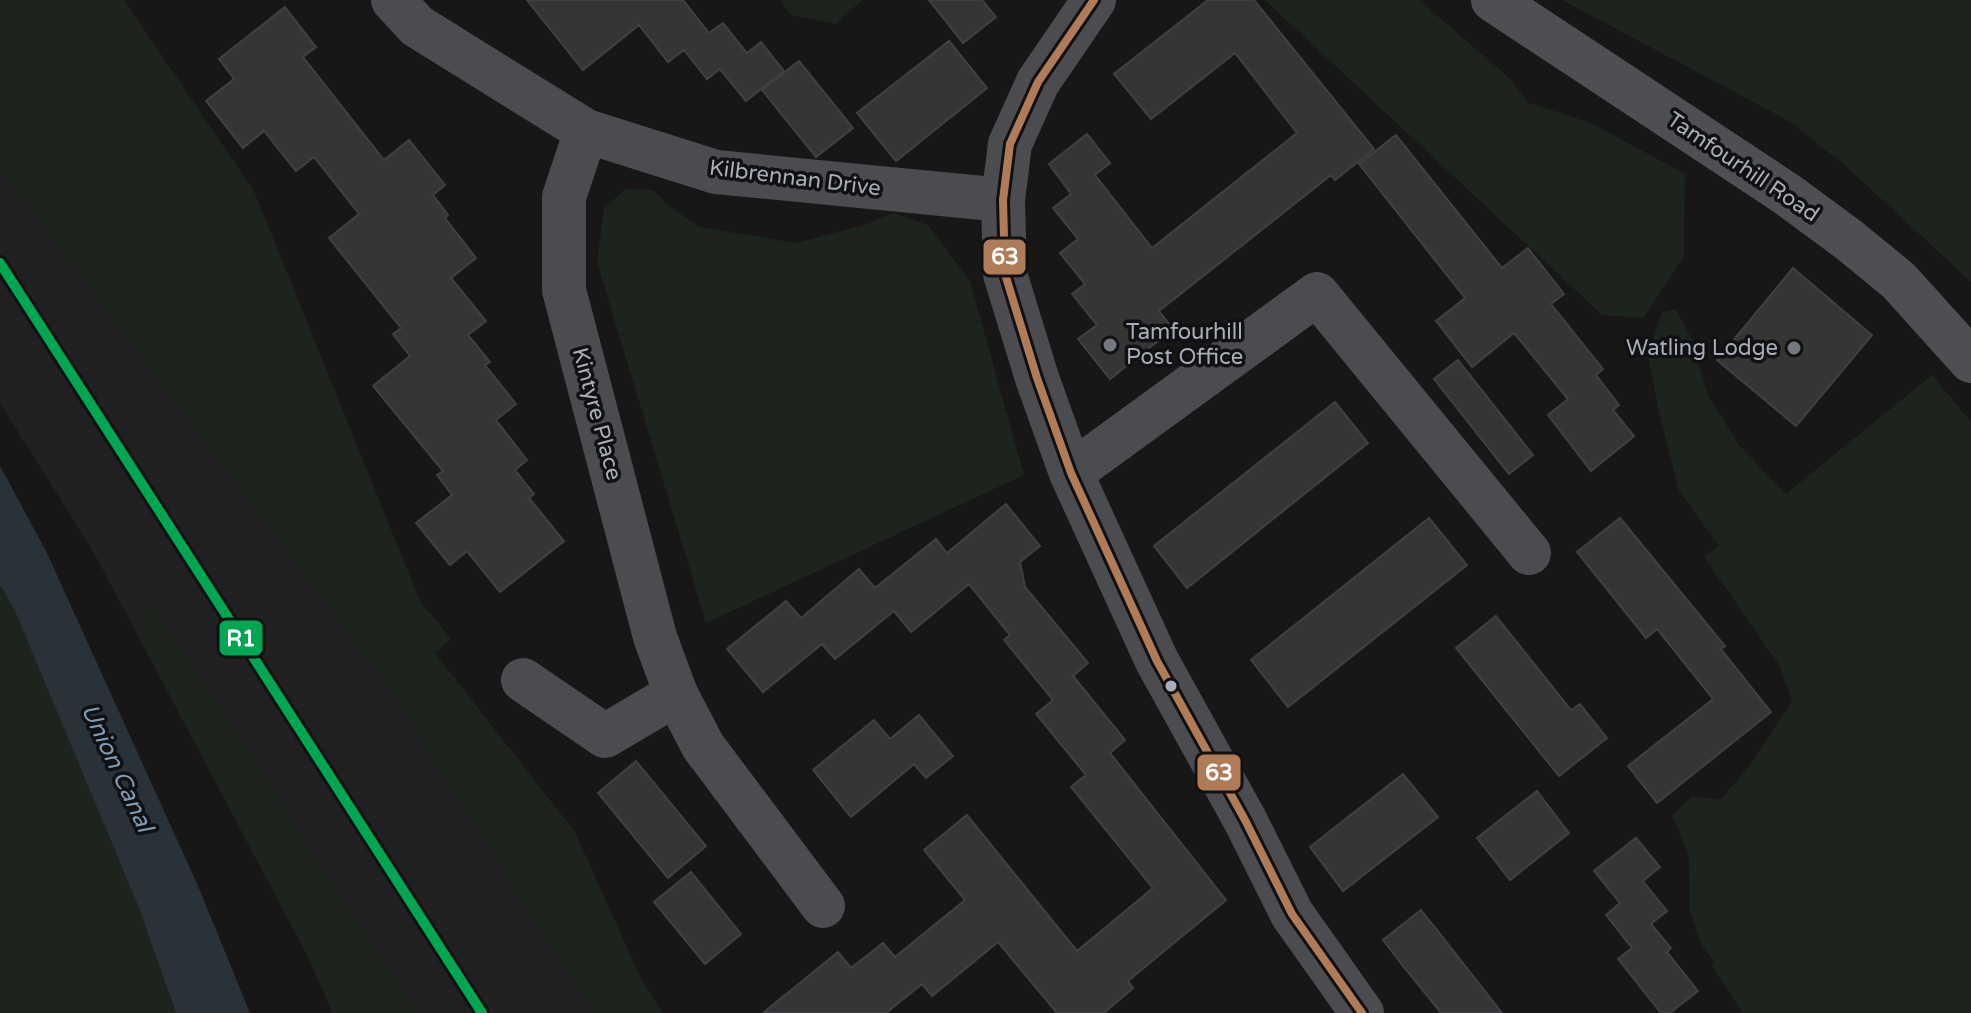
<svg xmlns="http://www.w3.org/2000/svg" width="1971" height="1013" font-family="'Varela Round',sans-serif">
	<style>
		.built { fill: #212123 }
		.green { fill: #1d241e }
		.water { fill: #2a3239 }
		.building { fill: #353536; stroke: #3f4043; stroke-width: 2 }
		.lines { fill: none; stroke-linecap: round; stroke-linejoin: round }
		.minor { stroke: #4b4c50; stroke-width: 44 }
		.major { stroke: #4d4f52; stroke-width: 44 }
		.bus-1-casing { stroke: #111113; stroke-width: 14 }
		.bus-1 { stroke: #b07c57; stroke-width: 8 }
		.rail-1-casing { stroke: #111113; stroke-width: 16 }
		.rail-1 { stroke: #00a651; stroke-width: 10 }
		.poi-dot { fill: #757880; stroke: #111113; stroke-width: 3 }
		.bus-dot { fill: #a8adb8; stroke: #111113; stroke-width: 3 }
		.labels { text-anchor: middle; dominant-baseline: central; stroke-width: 7; stroke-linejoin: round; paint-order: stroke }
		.street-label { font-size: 22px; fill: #a8adb8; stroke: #111113 }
		.poi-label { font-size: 22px; fill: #a8adb8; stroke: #111113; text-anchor: start }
		.water-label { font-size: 24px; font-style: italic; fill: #7f9bb3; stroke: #111113 }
		.line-badge { stroke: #111113; stroke-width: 3 }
		.badge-label { font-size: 22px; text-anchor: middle; font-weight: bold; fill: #fff }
	</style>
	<rect width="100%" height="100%" fill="#171717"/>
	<!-- built -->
	<path class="built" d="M0,169l385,514 207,330h-259l-27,-60 -212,-400 -94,-150z"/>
	<!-- green -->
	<path class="green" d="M0,0h124l130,191 166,410 31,38 -16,14 140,179 66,147 22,34h-71l-207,-330 -385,-514z
		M780,0h82l-26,24 -45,-9z
		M1265,0h154l88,76 22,27 62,20 94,51 -1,83 -41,61 -41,-3z
		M1562,0h409v282l-124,-115 -58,-46z
		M626,189l27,1 15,15 31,22 97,16 69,-18 29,-12 34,12 42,56 54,194 -318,148 -109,-361 7,-54z
		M1676,309l15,29 17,57 31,50 47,49 146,-119 39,47v591h-228l-31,-47 3,-3 -14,-19 -11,-33 -1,-56 -17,-40 20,-18 29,2 29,-34 42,-64 -12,-35 -76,-109 15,-11 -40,-55 -20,-79 -11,-56 14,-44z
		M0,585l15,26 124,297 37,105h-176z
		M147,597l272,416h-86l-27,-60 -162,-307z"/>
	<!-- water -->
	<path class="water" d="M0,466l46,85 152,335 52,127h-74l-37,-105 -124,-297 -15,-26z"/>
	<!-- building -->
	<path class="building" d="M527,0h156l26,33 14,-10 24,30 14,-11 23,29 -38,30 -26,-32 -13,10 -23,-29 -16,12 -29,-37 -56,45z
		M929,0h53l14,17 -33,26z
		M1208,0h46l120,149 -39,31 -4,-5 -172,136 14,18 -63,50 -32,-40 19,-14 -25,-31 13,-10 -25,-31 18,-14 -25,-31 18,-14 -22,-30 38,-30 23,29 -15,12 57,73 145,-115 -62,-80 -84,66 -37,-45z
		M285,7l31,40 -13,10 81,103 25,-20 36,45 -12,10 15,20 -3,3 31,40 -25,20 35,43 -18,14 22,27 -5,3 31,39 -20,16 31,40 -12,10 19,24 -5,4 35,43 -64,51 -33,-41 -17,14 -34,-42 36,-28 -15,-20 6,-4 -70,-85 37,-30 -17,-22 8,-6 -72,-90 30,-24 -45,-57 -18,14 -32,-40 -21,17 -37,-47 28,-22 -15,-20z
		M949,41l38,47 -91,73 -39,-48z
		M799,61l54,67 -37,29 -54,-67z
		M1396,135l106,133 26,-20 36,46 -13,10 52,65 -7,6 23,30 -6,5 21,26 -43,35 -43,-56 20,-16 -54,-66 -42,34 -36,-46 29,-23 -106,-134z
		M1793,268l79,67 -76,91 -79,-66z
		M1458,360l75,95 -24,19 -75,-95z
		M1335,402l33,41 -181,145 -33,-42z
		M1006,504l34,42 -20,16 5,25 63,76 -15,13 52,64 -15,13 116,147 -98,81 5,7 -29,25h-47l-59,-71 -66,54 -10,-12 -36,29h-123l75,-61 13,16 32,-25 12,14 70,-57 -41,-50 43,-35 110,136 76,-63 -82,-101 15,-12 -50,-61 17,-14 -49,-60 6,-5 -41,-51 -58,48 -17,-21 -59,48 -13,-15 -59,48 -36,-43 59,-48 15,17 58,-49 16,19 61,-49 11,14z
		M1429,518l38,47 -179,142 -37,-47z
		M1620,518l105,128 -4,3 50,63 -114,91 -29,-37 85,-67 -56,-70 -11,9 -69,-86z
		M1496,616l75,94 9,-6 27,34 -48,38 -103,-128z
		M919,715l34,41 -27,22 -12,-14 -63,53 -38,-47 61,-50 16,19z
		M636,761l70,85 -38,32 -70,-85z
		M1403,774l35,43 -95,74 -33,-44z
		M1537,791l32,42 -59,47 -33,-42z
		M1636,838l24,29 -17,14 24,30 -16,13 20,24 -4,4 31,39 -28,22h-9l-43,-54 14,-11 -26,-33 14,-12 -26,-32z
		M691,872l50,62 -36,30 -51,-62z
		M1421,910l20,25 61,78h-61l-38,-47 -20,-26z"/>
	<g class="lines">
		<!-- minor -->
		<path class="minor" d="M393,0l24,26 169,105 130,41 287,28
			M1094,0l-56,82 -28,62 -7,56 2,74 32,104 34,95 86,188 88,159 47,94 70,99
			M586,131l-22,66v93l91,347 21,57 27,52 120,160
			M1071,473l246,-179 212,259
			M523,680l82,56 71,-42"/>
		<!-- major -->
		<path class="major" d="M1493,0l295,195 61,45 50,41 72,80"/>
		<defs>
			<path id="bus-1" d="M1094,0l-56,82 -28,62 -7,56 2,74 32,104 34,95 86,188 88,159 47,94 70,99"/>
		</defs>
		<!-- bus-1 casing -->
		<use href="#bus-1" class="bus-1-casing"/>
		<!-- bus-1 -->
		<use href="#bus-1" class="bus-1"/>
		<defs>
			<path id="rail-1" d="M0,263l482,750"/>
		</defs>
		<!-- rail-1 casing -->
		<use href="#rail-1" class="rail-1-casing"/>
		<!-- rail-1 -->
		<use href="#rail-1" class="rail-1"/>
	</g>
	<!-- markers -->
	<g class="poi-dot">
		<circle cx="1110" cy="345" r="8"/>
		<circle cx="1794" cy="348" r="8"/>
	</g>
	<circle class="bus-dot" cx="1171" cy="686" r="7"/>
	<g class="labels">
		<!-- street labels -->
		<g class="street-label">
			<text transform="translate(1743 167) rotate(34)">Tamfourhill Road</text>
			<text transform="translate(795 178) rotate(7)">Kilbrennan Drive</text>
			<text transform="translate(597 414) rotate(75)">Kintyre Place</text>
		</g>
		<!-- poi labels -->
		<g class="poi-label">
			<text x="1126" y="332">Tamfourhill<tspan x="1126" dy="25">Post Office</tspan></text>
			<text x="1778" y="348" text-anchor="end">Watling Lodge</text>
		</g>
		<!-- water labels -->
		<g class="water-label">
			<text transform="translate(117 768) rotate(65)">Union Canal</text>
		</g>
	</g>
	<g class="line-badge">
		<rect x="982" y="238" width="45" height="38" rx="8" fill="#b07c57"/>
		<rect x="218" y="619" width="46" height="38" rx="8" fill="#00a651"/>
		<rect x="1196" y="753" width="46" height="39" rx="8" fill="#b07c57"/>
	</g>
	<g class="badge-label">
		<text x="1005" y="264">63</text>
		<text x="241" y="646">R1</text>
		<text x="1219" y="780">63</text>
	</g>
</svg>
